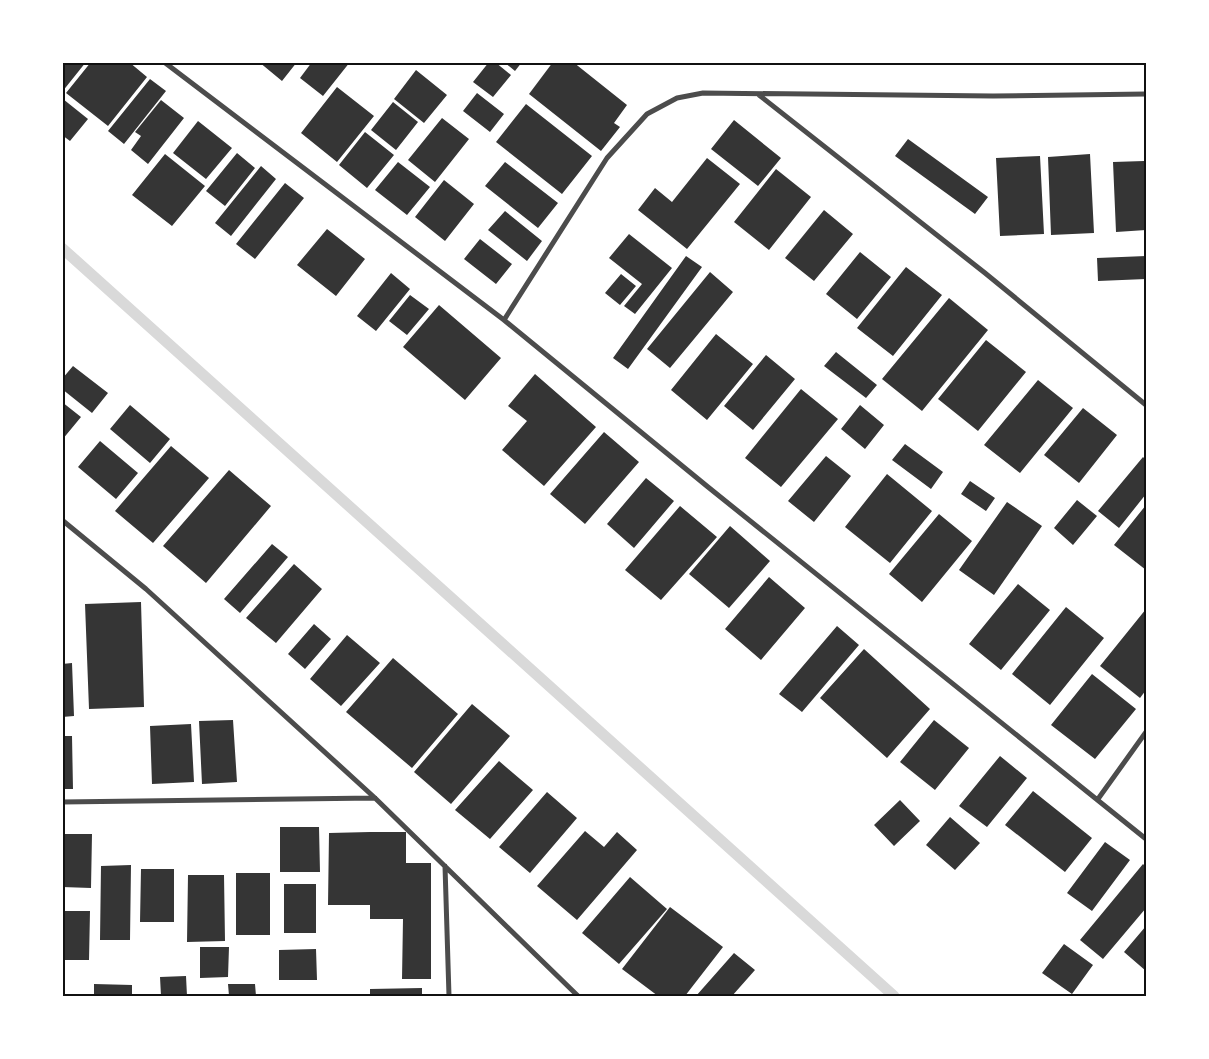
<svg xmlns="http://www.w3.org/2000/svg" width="1209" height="1059" font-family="'Sofia Sans Condensed',sans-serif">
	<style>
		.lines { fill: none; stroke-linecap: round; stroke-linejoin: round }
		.stream { stroke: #d9d9d9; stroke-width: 11 }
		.building { fill: #353535 }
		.minor { stroke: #4c4c4c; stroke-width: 5 }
		.neatline { fill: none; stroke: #111; stroke-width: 2 }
	</style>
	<rect width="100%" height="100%" fill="#fff"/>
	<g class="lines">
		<!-- stream -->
		<path class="stream" d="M62,248l832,748"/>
	</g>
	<!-- building -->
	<path class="building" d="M62,62h24l-24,30z
		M91,62h38l18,15 -39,49 -42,-33z
		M259,62h38l-15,19z
		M312,62h38l-27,34 -23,-18z
		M489,62h6l16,13 -18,22 -20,-15z
		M504,62h18l-7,9z
		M553,62h20l54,43 -13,18 6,4 -19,24 -72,-57z
		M416,70l31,25 -23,28 -30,-24z
		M150,79l16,12 -42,53 -16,-13z
		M337,87l37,29 -37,46 -36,-29z
		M477,93l27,21 -14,18 -27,-21z
		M63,99l25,20 -18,22 -8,-6z
		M161,100l23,18 -36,46 -17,-14 10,-14 -6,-4z
		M393,102l25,20 -22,28 -25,-20z
		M526,104l66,52 -30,38 -66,-52z
		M442,118l27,21 -34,43 -27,-22z
		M734,120l47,38 -23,28 -47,-37z
		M198,121l34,27 -26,31 -33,-26z
		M365,132l29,23 -27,33 -28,-23z
		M908,139l80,58 -13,17 -80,-58z
		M237,153l18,15 -30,38 -19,-15z
		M165,154l40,32 -33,40 -40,-31z
		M1090,154l4,79 -43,2 -3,-78z
		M1040,156l4,78 -44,2 -4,-78z
		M707,158l33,26 -53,65 -49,-39 17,-22 17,14z
		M1144,161l2,69 -30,2 -3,-70z
		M398,162l32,25 -23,28 -32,-25z
		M505,162l53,41 -20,25 -53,-42z
		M261,166l15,13 -45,57 -16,-13z
		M776,169l35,28 -42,53 -35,-28z
		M444,180l30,24 -29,37 -30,-24z
		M285,183l19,15 -49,61 -19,-15z
		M824,210l29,24 -39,47 -29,-23z
		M505,211l37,30 -15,20 -39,-31z
		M327,229l38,30 -29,37 -39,-31z
		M629,234l43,34 -37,46 -11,-8 18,-22 -33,-26z
		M480,239l32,25 -16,20 -32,-25z
		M860,252l31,25 -34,42 -31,-25z
		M686,256l16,11 -74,102 -15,-11z
		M1146,256v23l-48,2 -1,-23z
		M906,267l36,28 -49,61 -36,-28z
		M710,272l23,20 -63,76 -23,-19z
		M391,273l19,16 -34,42 -19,-15z
		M621,274l15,12 -16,19 -15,-12z
		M410,295l19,14 -22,26 -18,-14z
		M949,298l39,32 -66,81 -40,-32z
		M439,305l62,53 -36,42 -62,-53z
		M716,334l37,30 -46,56 -36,-30z
		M986,340l40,32 -48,59 -40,-32z
		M836,352l41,33 -11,13 -42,-32z
		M766,355l29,24 -42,51 -29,-24z
		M73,366l35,27 -16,20 -30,-24v-10z
		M535,374l61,53 -52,59 -42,-36 25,-29 -19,-15z
		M1038,380l35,28 -53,65 -36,-28z
		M801,389l37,30 -57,68 -36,-29z
		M62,402l19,15 -19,23z
		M130,405l40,34 -20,24 -40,-34z
		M860,405l24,20 -19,24 -24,-20z
		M1083,408l34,27 -38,48 -35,-28z
		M604,432l35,30 -54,62 -35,-30z
		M100,441l38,32 -22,26 -38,-32z
		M905,444l38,28 -12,17 -39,-29z
		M171,446l38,32 -56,65 -38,-32z
		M826,456l25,20 -37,46 -26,-21z
		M1143,457l3,3v34l-27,34 -21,-17z
		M229,470l42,36 -65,77 -43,-37z
		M887,474l45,37 -42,52 -45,-36z
		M646,478l28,23 -40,47 -27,-24z
		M970,481l25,17 -9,13 -25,-17z
		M1077,500l20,16 -24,29 -19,-17z
		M1007,502l35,24 -48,69 -35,-25z
		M1146,505v65l-32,-25z
		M680,506l37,31 -56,63 -36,-30z
		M939,514l33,27 -50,61 -33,-28z
		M730,526l40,35 -41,47 -40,-34z
		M272,544l16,13 -48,56 -16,-14z
		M294,564l28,25 -46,54 -30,-25z
		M769,577l36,31 -44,52 -36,-31z
		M1018,584l32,26 -49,60 -32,-26z
		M141,602l3,105 -55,2 -4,-105z
		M1066,607l38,31 -54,67 -38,-31z
		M1146,609v81l-6,8 -40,-32z
		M314,624l17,15 -26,30 -17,-15z
		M837,626l22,19 -57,67 -23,-18z
		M347,635l33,28 -39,43 -31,-27z
		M864,649l66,60 -43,49 -67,-60z
		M393,658l65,56 -46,54 -66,-56z
		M72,663l2,53 -12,1v-53z
		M1092,674l44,35 -41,50 -44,-34z
		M472,704l38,32 -59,68 -37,-32z
		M233,720l4,62 -35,2 -3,-63z
		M934,720l35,28 -34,42 -35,-28z
		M191,724l3,58 -42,2 -2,-58z
		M62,736h10l1,53h-11z
		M1000,756l27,22 -40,49 -28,-21z
		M499,761l34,29 -43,49 -35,-29z
		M1033,791l59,47 -27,34 -60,-47z
		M547,792l30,26 -47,55 -31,-26z
		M900,800l20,21 -26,25 -20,-21z
		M950,817l30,26 -25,27 -29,-25z
		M280,827h39l1,45h-40z
		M585,831l19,16 13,-15 20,18 -60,70 -40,-34z
		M370,832h36v31h25v116h-29l1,-60h-33v-14h-42l1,-72z
		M62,834h30l-1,54 -29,-1z
		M1105,842l25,18 -38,51 -25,-18z
		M1143,864l3,3v41l-43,51 -23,-19z
		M131,865l-1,75h-30l1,-74z
		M141,869h33v53h-34z
		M236,873h34v62h-34z
		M188,875h36l1,66 -38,1z
		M630,877l37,32 -48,55 -37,-31z
		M284,884h32v49h-32z
		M670,907l53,40 -38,49h-27l-36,-27z
		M62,911h28l-1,49h-27z
		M1146,926v45l-22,-19z
		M1064,944l29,21 -21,29 -30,-21z
		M200,947h29l-1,30 -28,1z
		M316,949l1,31h-38v-30z
		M734,953l21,17 -23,26h-36z
		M186,976l1,20h-26l-1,-19z
		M94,984l38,1v11h-38z
		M228,984h27l1,12h-27z
		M422,988v8h-52v-7z"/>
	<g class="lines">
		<!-- minor -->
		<path class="minor" d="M164,62l340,258 204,167 438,352
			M759,95l226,178 161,132
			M504,320l103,-162 40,-44 30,-16 26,-5 290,3 153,-2
			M62,520l84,69 229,209 203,198
			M1098,799l48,-67
			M62,802l313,-4
			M445,866l4,130"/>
	</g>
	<!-- border -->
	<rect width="1209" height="1059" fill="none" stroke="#ffffff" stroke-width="128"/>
	<rect x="64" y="64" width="1081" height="931" class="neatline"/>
</svg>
